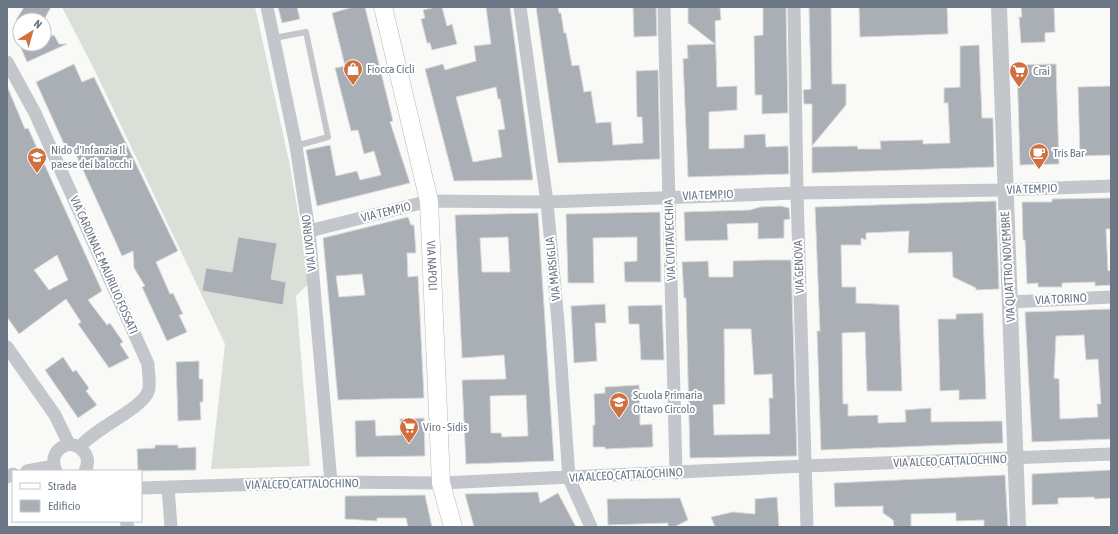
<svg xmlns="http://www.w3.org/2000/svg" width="1118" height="534" font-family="'Asap Condensed',sans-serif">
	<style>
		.grass { fill: #dadfd8 }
		.building { fill: #a9afb5; stroke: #dbdbd9; fill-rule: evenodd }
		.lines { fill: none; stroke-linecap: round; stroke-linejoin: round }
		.secondary-casing { stroke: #b6babe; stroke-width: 19 }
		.service { stroke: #c3c6ca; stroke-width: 6 }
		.minor { stroke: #c3c6ca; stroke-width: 13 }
		.tertiary { stroke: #c3c6ca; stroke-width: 16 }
		.secondary { stroke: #fff; stroke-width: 18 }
		.labels { text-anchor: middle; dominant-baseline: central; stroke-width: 4; stroke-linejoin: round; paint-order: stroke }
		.poi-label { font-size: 12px; fill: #6b7785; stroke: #fff; text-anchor: start }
		.street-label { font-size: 12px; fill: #6b7785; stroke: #fff }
	</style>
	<rect width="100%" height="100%" fill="#f9f9f7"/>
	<!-- grass -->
	<path class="grass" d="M62,7h193l34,154 21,121 -14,14 14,170 -99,3 14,-125 -129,-271z"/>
	<!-- building -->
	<path class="building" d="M24,7h27l-7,13h-28z
		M278,7h19l3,12 -18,4z
		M353,7h12l28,114 -3,1 20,61 -93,23 -11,-56 24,-5 6,31 21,-5 3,9 21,-5 -7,-24 -10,3 -6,-24 -7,1 -16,-63 10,-2 -13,-53z
		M436,7h6l5,19 5,-2 5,20 -25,6 -2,-7h-3l-6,-24 4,-1 -2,-8z
		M486,7h24l23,173 -79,1 -29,-112 18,-5 2,6 31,-9 -2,-15 17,-2zM496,87l2,12h2l5,30 -7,1 4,27 -29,5 -17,-65z
		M536,7h22l1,6h2l3,20h2l6,33 7,-1 5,27 7,-1 5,32 15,-1 2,23 30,-2 -1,-26h-5l-1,-46 22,-1 2,89 -102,4z
		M633,7h23l1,29 -23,1z
		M688,7h32l1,13 -6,1 2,66 20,-1v24l-28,2v37l35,-1v-13l21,-1 1,13 22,-1 1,28 -101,3 -5,-118 5,-1 -1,-13 28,-1 -27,-21z
		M763,7h23l2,106 -26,1v-19h-7l-1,-59 9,-1z
		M809,7h22l1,77h14v21l-34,41v-42h-8l-1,-14 8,-1z
		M859,7h88l1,27 -88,3z
		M1021,7h33l1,25 -10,1v9l-24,1 -2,-26h3z
		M54,35l5,9h8l-40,18 -6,-14 10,-4h13v-5z
		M979,45l3,73h11l1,49 -182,6v-26l45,-1 1,3h23l-1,-8 43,-1v4l27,-1 -2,-40h-4v-15l16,-1v-41z
		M74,64l8,18 12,-5 84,174 -22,11 14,32 3,-1 10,21 -4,1 8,17 -20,9 -25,-54 3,-1 -11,-18 -1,-17 -11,5 -48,-106 -6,3 -32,-71z
		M1056,64l3,100 -39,1 -3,-100z
		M7,86l18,43 3,-1 74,163 -14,9 19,25 3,-2 13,19 -3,2 9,14 -20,10 -31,-44 3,-2 -15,-23 -47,35 -12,-17zM57,255l11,25 -19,10 -15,-20z
		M1111,86v69l-31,1 -2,-69z
		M1111,198v31h-5l2,42 3,-1v15l-16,1v-4l-33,1v4h-24v-4l-11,1 -2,-44h-2l-1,-38h30v-3z
		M996,201l3,88 -23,1v-2l-23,-11 -1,-25 -44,1 1,-22 -43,2v7l-5,-2v7h-20l1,42h14v16l43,2 3,86h-35l-2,-59 -23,1 1,71h5v12l30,-1v8l28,-1 -1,-12 26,-2v14l71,-1 1,22 -182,7 -4,-119h3l-5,-124z
		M781,206l8,2 1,11 -6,1v18l-26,1v-16l-31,1 1,16 -43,1 -1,-29 66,-2 10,-3z
		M660,212l1,70h-36l-1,-20 13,-1v-24l-44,1 1,45h-26l-2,-69z
		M538,213l16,248 -88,3 -4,-84 44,-1 -2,-24 -42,3 -7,-143zM508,237l2,35h-28l-2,-34zM526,395l2,41 -26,1 -1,-4h-10l-1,-37z
		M408,217l3,8h3l2,28h-9l1,24 10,-1 6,122 -86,2 -15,-162zM362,274l3,21 -26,2 -3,-21z
		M238,237l39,6 -6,36 15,3 -3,23 -81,-14 4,-23 26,4z
		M765,260h26l6,196 -107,2 -4,-160h-2l-2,-36 26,-1 1,16h24v-16zM724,329h27l3,46 18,-1 1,24h-4l1,36 -56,1 -1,-30 12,-1z
		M605,304l1,19h-11l2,38 -23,2 -3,-57z
		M662,305l2,55h-23l-2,-36h-10l-1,-18z
		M1111,309v130l-79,3 -7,-130zM1084,335l2,25 12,-1 3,45h-4l1,13 -38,2 -1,-40 -5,-1 2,-42z
		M983,313l3,86 -27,1v-10l-19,1 -2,-72h18v-5z
		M63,357l10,15 3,-2 13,18 -3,3 11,14 -19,13 -33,-48z
		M199,361v18h4v23h-3l1,18 -23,1 -2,-59z
		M639,385l1,40 12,-1 1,22 -1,1 -47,2v-2h-12v-22h2l-1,-31 11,-1v-6z
		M424,418l1,38 -69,1 -1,-36 20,-1 1,16 25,-1 -1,-16z
		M155,445h23v3l18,-1v23l-58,1 -1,-22 18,-1z
		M1111,470v28l-16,1 -1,-2 -36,1v6l-26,1v-31z
		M1005,475l3,52h-24v-7l-28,1v-8l-45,1v13h-17l-1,-7 -10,-7v-7l-48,1 -1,-24z
		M538,492l2,11 18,-10 18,34h-102l-9,-33z
		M425,495l7,32h-24l-2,-9h-29v3l-32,-2v-23z
		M777,497l2,30h-64l-4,-10 22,-5 22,2v-15z
		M680,498l8,22 -14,7h-6v-4l-60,2 -1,-26z"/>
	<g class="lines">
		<defs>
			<g id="secondary">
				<path id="s1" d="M383,7l46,194 12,282 12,44"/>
			</g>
		</defs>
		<!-- secondary casing -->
		<use href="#secondary" class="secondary-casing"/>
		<!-- service -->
		<path class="service" d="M274,38l32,-6 22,105 -32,9"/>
		<!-- minor -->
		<path class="minor" d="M267,7l29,139 13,85 22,251
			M520,7l27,195 11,120 11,156 22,49
			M664,7l12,466
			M794,7l3,186 10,334
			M7,62l28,51 113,251c0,7 3,21 0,28 -8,18 -53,36 -68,55
			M309,231l120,-30 118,1 250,-9 207,-3 107,-4
			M1011,302l100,-5
			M7,347l48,68 14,29
			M27,471l27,-5
			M56,471c-6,-13 0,-23 13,-27 14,2 23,13 16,27
			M7,477l6,-3
			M141,488l190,-6 110,1 364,-17 306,-12
			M168,488l3,39
			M126,521l2,6"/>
		<!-- tertiary -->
		<path class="tertiary" d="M999,7l19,520"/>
		<!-- secondary -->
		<use href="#secondary" class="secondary"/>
	</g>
	<!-- icons -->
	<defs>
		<symbol id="shop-pin" viewBox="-11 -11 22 30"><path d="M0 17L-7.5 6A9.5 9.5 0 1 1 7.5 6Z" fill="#d1703e" stroke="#fff"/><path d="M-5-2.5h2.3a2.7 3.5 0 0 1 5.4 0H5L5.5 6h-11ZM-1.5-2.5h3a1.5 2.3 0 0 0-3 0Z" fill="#fff"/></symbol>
		<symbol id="supermarket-pin" viewBox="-11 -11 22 30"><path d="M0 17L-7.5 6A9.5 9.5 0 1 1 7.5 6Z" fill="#d1703e" stroke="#fff"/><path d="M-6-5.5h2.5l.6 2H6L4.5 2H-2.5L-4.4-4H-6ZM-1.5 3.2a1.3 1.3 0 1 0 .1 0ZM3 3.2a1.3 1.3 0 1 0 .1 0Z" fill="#fff"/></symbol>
		<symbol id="cafe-pin" viewBox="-11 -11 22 30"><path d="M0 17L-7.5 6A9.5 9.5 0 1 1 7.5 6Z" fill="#d1703e" stroke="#fff"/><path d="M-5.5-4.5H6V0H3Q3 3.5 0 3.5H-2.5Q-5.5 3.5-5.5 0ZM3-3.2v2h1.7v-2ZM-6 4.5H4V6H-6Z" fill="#fff"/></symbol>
		<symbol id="school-pin" viewBox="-11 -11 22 30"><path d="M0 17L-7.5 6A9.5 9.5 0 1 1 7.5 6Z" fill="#d1703e" stroke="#fff"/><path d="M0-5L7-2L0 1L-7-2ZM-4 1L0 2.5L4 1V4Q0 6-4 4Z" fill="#fff"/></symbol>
	</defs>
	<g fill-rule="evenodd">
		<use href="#shop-pin" x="342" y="58" width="22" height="30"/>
		<use href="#supermarket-pin" x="1008" y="60" width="22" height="30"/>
		<use href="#cafe-pin" x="1028" y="142" width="22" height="30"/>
		<use href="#school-pin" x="26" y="146" width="22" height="30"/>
		<use href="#school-pin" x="608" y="391" width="22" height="30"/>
		<use href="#supermarket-pin" x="398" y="416" width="22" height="30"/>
	</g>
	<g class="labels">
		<!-- poi labels -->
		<g class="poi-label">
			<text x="367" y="69">Fiocca Cicli</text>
			<text x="1033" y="71">Crai</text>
			<text x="51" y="150">Nido d'Infanzia Il<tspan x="51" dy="14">paese dei balocchi</tspan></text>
			<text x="1053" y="153">Tris Bar</text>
			<text x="633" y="395">Scuola Primaria<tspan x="633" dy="14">Ottavo Circolo</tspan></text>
			<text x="423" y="427">Viro - Sidis</text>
		</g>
		<!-- street labels -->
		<g class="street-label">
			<text transform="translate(1032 189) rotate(-2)">VIA TEMPIO</text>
			<text transform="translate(708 195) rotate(-2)">VIA TEMPIO</text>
			<text transform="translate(386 212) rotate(-14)">VIA TEMPIO</text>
			<text transform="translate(670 240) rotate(-92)">VIA CIVITAVECCHIA</text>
			<text transform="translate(309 243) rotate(-96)">VIA LIVORNO</text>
			<text transform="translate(104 265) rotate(66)">VIA CARDINALE MAURILIO FOSSATI</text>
			<text stroke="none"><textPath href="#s1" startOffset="264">VIA NAPOLI</textPath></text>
			<text transform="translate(799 267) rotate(-92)">VIA GENOVA</text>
			<text transform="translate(1008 267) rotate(-93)">VIA QUATTRO NOVEMBRE</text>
			<text transform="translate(553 269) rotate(-96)">VIA MARSIGLIA</text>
			<text transform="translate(1061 299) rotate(-3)">VIA TORINO</text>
			<text transform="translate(950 461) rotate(-2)">VIA ALCEO CATTALOCHINO</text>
			<text transform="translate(626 475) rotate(-3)">VIA ALCEO CATTALOCHINO</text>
			<text transform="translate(302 484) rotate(-1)">VIA ALCEO CATTALOCHINO</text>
		</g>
	</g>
	<!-- border -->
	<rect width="1118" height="534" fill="none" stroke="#6b7785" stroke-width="16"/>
	<!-- legend -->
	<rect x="12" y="470" width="130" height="52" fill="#ffffff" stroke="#c4c9ce"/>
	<rect x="20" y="483" width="20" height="6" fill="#ffffff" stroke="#c4c9ce"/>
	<text x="48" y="490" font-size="12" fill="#6b7785">Strada</text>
	<rect x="20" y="500" width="20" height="12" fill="#a9afb5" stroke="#c4c9ce"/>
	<text x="48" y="510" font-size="12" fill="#6b7785">Edificio</text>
	<!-- north arrow -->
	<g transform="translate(32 32) rotate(37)"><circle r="19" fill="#ffffff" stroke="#c4c9ce"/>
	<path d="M0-3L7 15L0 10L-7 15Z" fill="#d1703e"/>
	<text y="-6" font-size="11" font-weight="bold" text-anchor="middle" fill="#6b7785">N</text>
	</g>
</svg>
